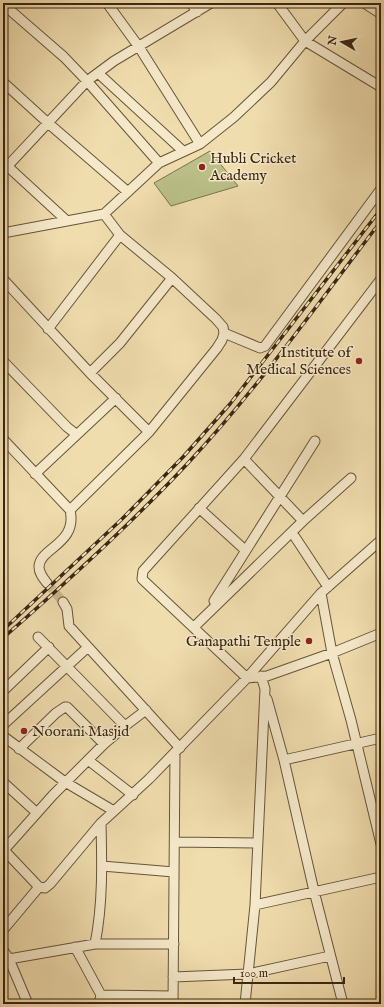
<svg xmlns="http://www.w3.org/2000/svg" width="384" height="1007" font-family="'IM FELL English',serif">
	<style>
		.green { fill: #bbc089; stroke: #7b734d }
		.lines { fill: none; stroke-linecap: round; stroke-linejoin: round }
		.minor-tunnel { stroke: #ccb88f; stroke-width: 9; stroke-dasharray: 9 4.5; stroke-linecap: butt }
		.minor-casing { stroke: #685438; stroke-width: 11 }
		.minor { stroke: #f5e9ca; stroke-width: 9 }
		.rail-casing { stroke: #3b2611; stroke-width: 3.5 }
		.rail { stroke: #f5e9ca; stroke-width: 2; stroke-dasharray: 6; stroke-linecap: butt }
		.poi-dot { fill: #8f2418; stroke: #f5e9ca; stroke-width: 1.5 }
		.labels { text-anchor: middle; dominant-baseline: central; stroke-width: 3; stroke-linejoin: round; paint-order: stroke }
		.poi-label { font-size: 15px; fill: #3b2611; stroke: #f5e9ca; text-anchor: start }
	</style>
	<rect width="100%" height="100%" fill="#f0ddae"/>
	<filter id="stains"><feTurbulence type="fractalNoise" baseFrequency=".005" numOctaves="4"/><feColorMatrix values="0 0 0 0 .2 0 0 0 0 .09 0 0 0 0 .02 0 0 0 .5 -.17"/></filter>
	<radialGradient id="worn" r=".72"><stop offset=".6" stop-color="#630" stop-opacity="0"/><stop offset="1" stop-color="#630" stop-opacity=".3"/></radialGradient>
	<!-- green -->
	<path class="green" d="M210,151l28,35 -67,20 -17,-23z"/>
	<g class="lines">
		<!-- minor-tunnel -->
		<path class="minor-tunnel" d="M47,583l16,19"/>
		<defs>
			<path id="minor" d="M107,3l32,44 61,97
				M191,3l6,9
				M277,3l28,38 76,46
				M364,3l17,11
				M3,4l61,53 23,24 72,82
				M98,73l85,78
				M3,82l45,41 80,69
				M4,163l63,58
				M3,171l84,-90 27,-20 97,-58
				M3,233l101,-19 55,-51 41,-19 34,-27 37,-35 34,-41 38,-38
				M3,279l87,94 59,59
				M381,279l-137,180 -101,112 -1,8 105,99 74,-85 60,-53
				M48,329l72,-94
				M224,333l36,15 5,-2 116,-157
				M3,361l64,66 9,7
				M90,373l30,-30 52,-65
				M3,439l67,71c8,34 -31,38 -31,57 0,6 4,11 8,16
				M35,474l81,-76
				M199,508l46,42
				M70,510l79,-78 68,-84 5,-8 2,-7 -1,-6 -7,-8 -44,-41 -52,-43 -16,-21
				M303,521l48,-43
				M295,537l33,50
				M321,593l11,60 19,67 30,124
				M214,601l101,-160
				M63,602l4,7 2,17 111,122
				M194,627l109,-106 -59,-62
				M38,637l87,89 21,-16
				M3,691l46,-44
				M267,699l17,61 30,131 29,113
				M3,725l85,-78
				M125,726l-21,18 -51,51 -49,55 35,37 6,1 5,-4 51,-61 48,-44 98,-101 20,-2 65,-23 49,-20
				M3,736l62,46 49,29
				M19,749l37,-36 9,-6h2l37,37
				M88,760l45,35
				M284,760l97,-22
				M3,782l34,31
				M175,842l83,1
				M102,866l72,6
				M255,905l126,-28
				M3,930l36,-43
				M95,944h79
				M75,947l26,48
				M3,950l6,9 19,45
				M9,959l86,-15c8,-40 7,-81 6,-121
				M173,977l75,-3 82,-18
				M99,1004l2,-9 72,1
				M173,1004l2,-251
				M245,1004l10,-99 10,-216 -4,-13"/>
		</defs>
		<!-- minor casing -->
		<use href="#minor" class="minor-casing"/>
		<!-- minor -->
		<use href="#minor" class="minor"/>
		<defs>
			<path id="rail" d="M3,630l119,-111 61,-62 47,-53 151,-195
				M3,638c64,-56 128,-114 186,-176 70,-75 130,-160 192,-241"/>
		</defs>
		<!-- rail casing -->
		<use href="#rail" class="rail-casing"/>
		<!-- rail -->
		<use href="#rail" class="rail"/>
	</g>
	<!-- markers -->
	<g class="poi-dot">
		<circle cx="202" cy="167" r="4"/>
		<circle cx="359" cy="361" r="4"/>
		<circle cx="309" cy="641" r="4"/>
		<circle cx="24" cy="731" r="4"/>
	</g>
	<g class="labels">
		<!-- poi labels -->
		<g class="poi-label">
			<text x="210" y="158">Hubli Cricket<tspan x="210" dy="17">Academy</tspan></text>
			<text x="351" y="352" text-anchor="end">Institute of<tspan x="351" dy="17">Medical Sciences</tspan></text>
			<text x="301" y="641" text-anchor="end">Ganapathi Temple</text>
			<text x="32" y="731">Noorani Masjid</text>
		</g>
	</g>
	<!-- margin -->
	<rect width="384" height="1007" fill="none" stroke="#f0ddae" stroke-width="16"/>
	<rect x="4" y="4" width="376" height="999" fill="none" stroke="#3b2611" stroke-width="2"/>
	<rect x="8" y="8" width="368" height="991" fill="none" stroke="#3b2611"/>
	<!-- north arrow -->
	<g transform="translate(342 42) rotate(279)" stroke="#f5e9ca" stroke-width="3" paint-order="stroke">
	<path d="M0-3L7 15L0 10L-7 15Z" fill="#3b2611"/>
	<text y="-6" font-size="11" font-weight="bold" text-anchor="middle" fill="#3b2611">N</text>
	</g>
	<!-- scale -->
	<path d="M234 977v6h110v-6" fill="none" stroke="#3b2611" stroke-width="2"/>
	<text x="240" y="977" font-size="12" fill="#3b2611" stroke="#f5e9ca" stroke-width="3" paint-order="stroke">100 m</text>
	<rect width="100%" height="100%" filter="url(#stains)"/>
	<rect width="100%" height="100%" fill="url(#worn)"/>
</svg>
